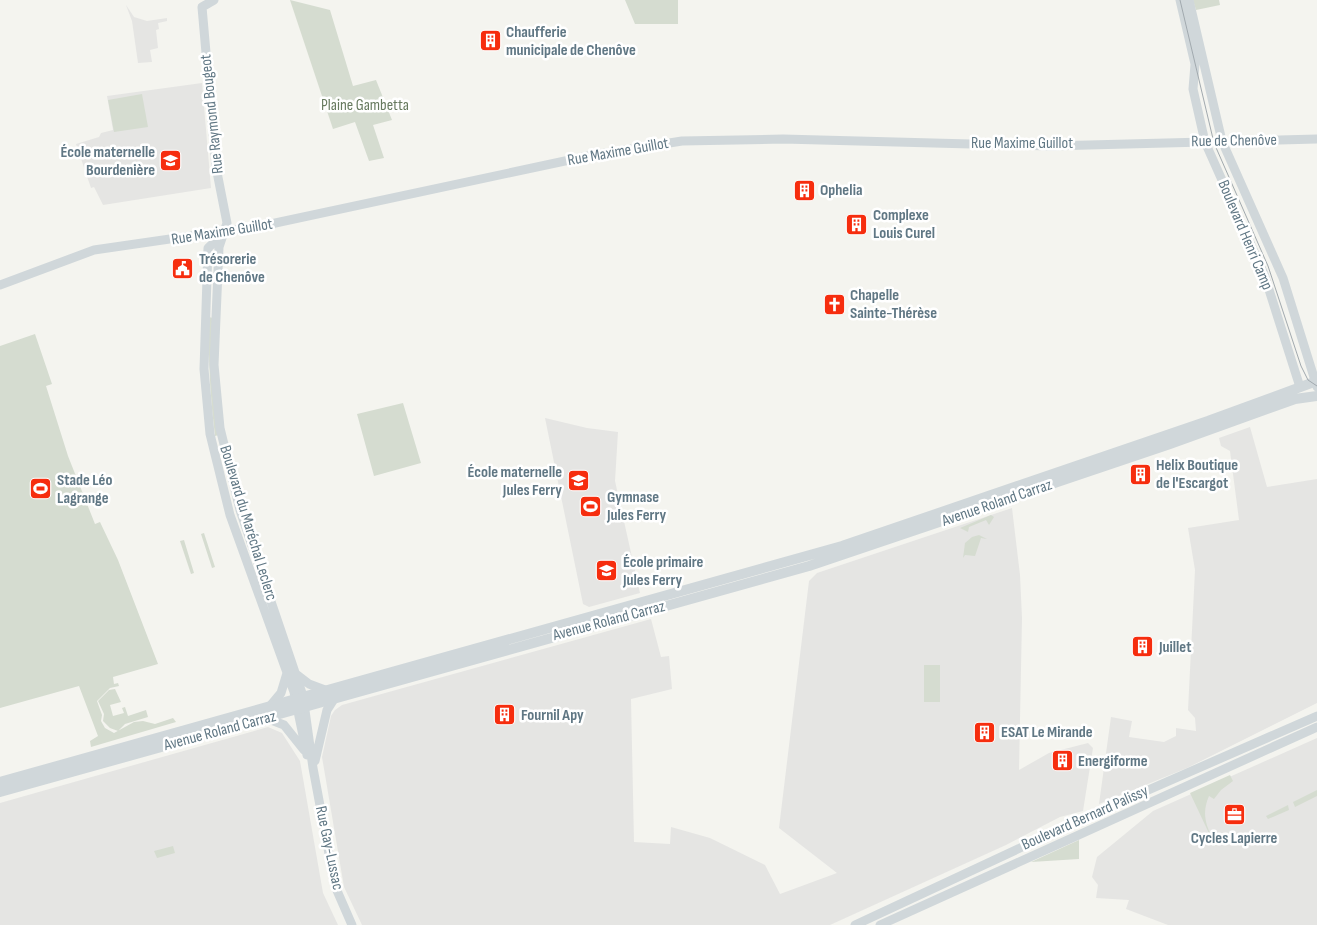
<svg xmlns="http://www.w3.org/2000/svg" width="1317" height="925" font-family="'Sofia Sans Condensed',sans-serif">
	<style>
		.built { fill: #e5e5e3 }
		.green { fill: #d5dcd0 }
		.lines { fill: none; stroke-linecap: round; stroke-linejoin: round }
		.secondary { stroke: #d0d7da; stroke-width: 9 }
		.primary { stroke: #d0d7da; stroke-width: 10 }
		.tram { stroke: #a1a9ae; stroke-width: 1 }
		.labels { text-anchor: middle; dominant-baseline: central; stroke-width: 5; stroke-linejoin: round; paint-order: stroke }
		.poi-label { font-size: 16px; font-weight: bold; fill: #607784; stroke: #fff; text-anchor: start }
		.park-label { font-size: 16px; fill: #677a5f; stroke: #fff }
		.street-label { font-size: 16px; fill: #607784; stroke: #fff }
	</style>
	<rect width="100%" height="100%" fill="#f4f4ef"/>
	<!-- built -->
	<path class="built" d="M126,5l8,12 13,4 20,-3v3l-9,2 1,6 -3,1 2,18 -8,2 2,12 -14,1 -6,-42z
		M202,83l9,105 -108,17 -9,-18 -3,1 -15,-44 23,-7 2,-4 12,-3 -6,-34z
		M545,418l42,10 31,4 -3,49 25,112 -51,14 -6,-3z
		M1250,427l17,60 50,-8v224l-130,65 -88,36 12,-87 21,4 -3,16 35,5 12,-6v-8l20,3 -1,-13 -7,-8 7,-140 -7,-42 51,-8 -9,-69 -9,-5 -2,-8z
		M1012,508l8,67 2,43 -3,152 30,-17 39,-10 5,5 -10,63 -23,6 -54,28 -176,80h-468l-18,-38 -22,-130 9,-41 4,-6 7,-5 309,-86 10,38 8,-1 3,33 -41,10 3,143 36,2 1,-17 39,11 55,27 15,29 57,-21 -58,-45 30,-247 8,-8z
		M268,727l14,6 18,28 23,132 15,32h-338v-122z
		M1317,738v187h-149l-42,-16 3,-9 -33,-2 2,-13 -6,-8 5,-20 56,-46z"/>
	<!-- green -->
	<path class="green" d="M290,0l40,10 23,76 23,-6 16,40 -19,5 11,33 -15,3 -14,-39 -22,7z
		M625,0h53v24h-43z
		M1193,0h26l1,5 -24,5z
		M142,94l6,33 -34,5 -6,-32z
		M209,317l4,1 6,117 -4,1c-5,-40 -7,-79 -6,-119z
		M35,334l17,50 -6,2 22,70 27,68 5,-2 18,38 40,104 -45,13 1,7 4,-1 1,3 -9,2 -13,13 5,14 -1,6 4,7 9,5 20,-11 9,-1 12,3 18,-6 3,4 -85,25 -1,-6 8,-5 -19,-50 -79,22v-362z
		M403,403l18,60 -47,13 -17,-62z
		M991,515l3,2 -5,8 -3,-5 -17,7 -1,5 -8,-4z
		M204,533l11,34 -3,1 -11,-34z
		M979,535l8,4 -6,-1 -6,18 -10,-1 -2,3 2,-15 7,-6z
		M184,540l10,33 -3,1 -11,-33z
		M924,665h16v37h-16z
		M115,689l6,13 -11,3 3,11 11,-3 -2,-5 3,-1 3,9 18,-6 2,7 -23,7 -7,7 -8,-3 -7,-7 1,-7 -6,-13 11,-11z
		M1230,775l3,6 -12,9 -7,9 -5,-3c-7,16 -4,28 4,43l6,-1 3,4 -7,4 -25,-53z
		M1317,790v6l-22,11 -2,-5z
		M1288,805l1,5 -21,9 -2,-3z
		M1079,840v19l-48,3z
		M173,846l2,7 -18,5 -3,-7z"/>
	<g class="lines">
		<!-- secondary -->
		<path class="secondary" d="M214,0l-12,7 14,160 11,56 -8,24 -5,118 6,63 20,82 63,186 10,72 22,118 17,39
			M1180,0l15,64 -2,25 12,53 59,132 36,113
			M1189,0l33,141 61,137 34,109
			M224,233l-16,15 -4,121 6,65 20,81 64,177 13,63
			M0,285l94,-35 172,-25 327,-70 89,-14 101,-2 267,7 267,-7
			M296,674l13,10 16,6
			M271,705l10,-12 6,-20
			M266,718l18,7 20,25
			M315,761l12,-51 7,-11
			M855,925l225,-105 237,-104
			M880,925l437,-198"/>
		<!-- primary -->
		<path class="primary" d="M0,782l842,-236 366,-125 109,-40
			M0,792l809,-226 361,-122 125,-45 22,-3"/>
		<!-- tram -->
		<path class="tram" d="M1180,0l34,143 54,123 33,100 7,14 9,6"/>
	</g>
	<!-- icons -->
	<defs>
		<symbol id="building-square" viewBox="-11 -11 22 22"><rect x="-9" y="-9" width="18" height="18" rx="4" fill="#f62d0e" stroke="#fff"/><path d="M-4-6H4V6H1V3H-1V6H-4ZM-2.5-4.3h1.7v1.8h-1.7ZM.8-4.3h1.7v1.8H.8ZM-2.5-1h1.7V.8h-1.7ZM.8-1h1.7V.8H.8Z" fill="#fff"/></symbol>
		<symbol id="school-square" viewBox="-11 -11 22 22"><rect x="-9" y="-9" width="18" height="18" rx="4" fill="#f62d0e" stroke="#fff"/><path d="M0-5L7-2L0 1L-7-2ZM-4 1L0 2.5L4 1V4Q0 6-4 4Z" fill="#fff"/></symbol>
		<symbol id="civic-square" viewBox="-11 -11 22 22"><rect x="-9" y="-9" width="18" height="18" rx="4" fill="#f62d0e" stroke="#fff"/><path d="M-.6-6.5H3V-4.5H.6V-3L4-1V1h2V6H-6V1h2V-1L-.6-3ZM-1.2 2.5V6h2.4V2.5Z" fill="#fff"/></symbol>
		<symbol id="church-square" viewBox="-11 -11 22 22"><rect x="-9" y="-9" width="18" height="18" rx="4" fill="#f62d0e" stroke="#fff"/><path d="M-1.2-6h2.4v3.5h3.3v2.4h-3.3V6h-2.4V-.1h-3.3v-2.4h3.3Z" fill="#fff"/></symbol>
		<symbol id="stadium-square" viewBox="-11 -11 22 22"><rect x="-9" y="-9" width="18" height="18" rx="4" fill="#f62d0e" stroke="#fff"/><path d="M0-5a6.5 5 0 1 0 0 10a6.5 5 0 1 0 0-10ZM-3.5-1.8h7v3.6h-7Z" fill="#fff"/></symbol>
		<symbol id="office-square" viewBox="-11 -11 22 22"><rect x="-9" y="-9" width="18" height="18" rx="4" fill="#f62d0e" stroke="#fff"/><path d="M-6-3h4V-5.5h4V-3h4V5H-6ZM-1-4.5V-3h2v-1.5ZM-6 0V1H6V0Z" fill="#fff"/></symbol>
	</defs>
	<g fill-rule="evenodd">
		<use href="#building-square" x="478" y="28" width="25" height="25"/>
		<use href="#school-square" x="158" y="148" width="25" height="25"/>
		<use href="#building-square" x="792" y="178" width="25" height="25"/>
		<use href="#building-square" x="844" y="212" width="25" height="25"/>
		<use href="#civic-square" x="170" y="256" width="25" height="25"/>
		<use href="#church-square" x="822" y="292" width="25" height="25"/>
		<use href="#building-square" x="1128" y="462" width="25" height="25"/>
		<use href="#school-square" x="566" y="468" width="25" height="25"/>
		<use href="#stadium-square" x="28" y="476" width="25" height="25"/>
		<use href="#stadium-square" x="578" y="494" width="25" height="25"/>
		<use href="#school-square" x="594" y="558" width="25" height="25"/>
		<use href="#building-square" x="1130" y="634" width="25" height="25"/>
		<use href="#building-square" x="492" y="702" width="25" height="25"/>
		<use href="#building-square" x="972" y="720" width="25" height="25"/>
		<use href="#building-square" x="1050" y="748" width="25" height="25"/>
		<use href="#office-square" x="1222" y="802" width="25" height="25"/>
	</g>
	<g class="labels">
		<!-- poi labels -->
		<g class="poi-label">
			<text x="506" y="32">Chaufferie<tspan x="506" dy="18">municipale de Chenôve</tspan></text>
			<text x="155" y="152" text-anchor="end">École maternelle<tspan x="155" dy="18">Bourdenière</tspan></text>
			<text x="820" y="190">Ophelia</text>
			<text x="873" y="215">Complexe<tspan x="873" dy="18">Louis Curel</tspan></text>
			<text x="199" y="259">Trésorerie<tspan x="199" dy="18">de Chenôve</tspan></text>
			<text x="850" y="295">Chapelle<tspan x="850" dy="18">Sainte-Thérèse</tspan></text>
			<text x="1156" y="465">Helix Boutique<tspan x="1156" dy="18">de l'Escargot</tspan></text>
			<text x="562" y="472" text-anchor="end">École maternelle<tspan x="562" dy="18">Jules Ferry</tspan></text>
			<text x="57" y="480">Stade Léo<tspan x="57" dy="18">Lagrange</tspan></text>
			<text x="607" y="497">Gymnase<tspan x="607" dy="18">Jules Ferry</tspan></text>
			<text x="623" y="562">École primaire<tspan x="623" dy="18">Jules Ferry</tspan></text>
			<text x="1159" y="647">Juillet</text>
			<text x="521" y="715">Fournil Apy</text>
			<text x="1001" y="732">ESAT Le Mirande</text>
			<text x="1078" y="761">Energiforme</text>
			<text x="1234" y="838" text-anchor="middle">Cycles Lapierre</text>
		</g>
		<!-- park labels -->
		<g class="park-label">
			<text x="365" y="105">Plaine Gambetta</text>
		</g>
		<!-- street labels -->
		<g class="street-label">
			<text transform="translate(212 114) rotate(-96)">Rue Raymond Bougeot</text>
			<text transform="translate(1234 141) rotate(-1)">Rue de Chenôve</text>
			<text x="1022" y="143">Rue Maxime Guillot</text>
			<text transform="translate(618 152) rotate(-10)">Rue Maxime Guillot</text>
			<text transform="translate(222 232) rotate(-9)">Rue Maxime Guillot</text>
			<text transform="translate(1245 235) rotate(67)">Boulevard Henri Camp</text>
			<text transform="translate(997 503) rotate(-19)">Avenue Roland Carraz</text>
			<text transform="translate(248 523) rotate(73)">Boulevard du Maréchal Leclerc</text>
			<text transform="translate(609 621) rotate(-15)">Avenue Roland Carraz</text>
			<text transform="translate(220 731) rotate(-15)">Avenue Roland Carraz</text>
			<text transform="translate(1085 818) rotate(-24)">Boulevard Bernard Palissy</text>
			<text transform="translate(329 848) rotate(78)">Rue Gay-Lussac</text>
		</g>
	</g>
</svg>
